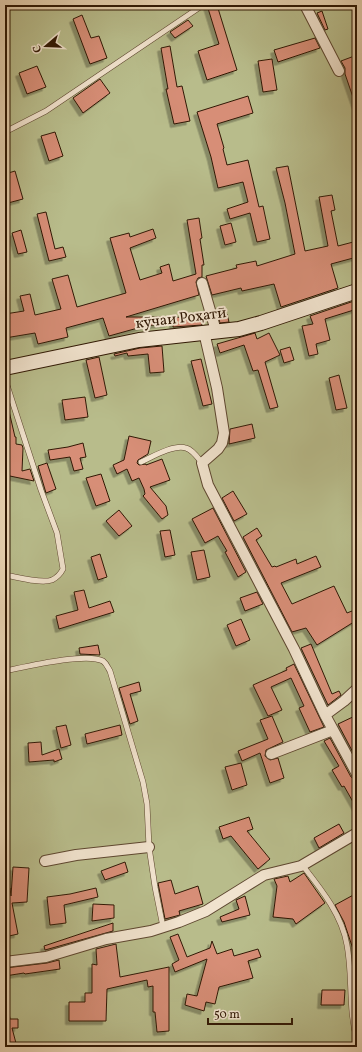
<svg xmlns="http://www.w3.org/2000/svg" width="362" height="1052" font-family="Vollkorn,serif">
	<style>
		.green { fill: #b8bc8b; stroke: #746a48 }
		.building { fill: #d78e77; stroke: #301804; filter: url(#shadow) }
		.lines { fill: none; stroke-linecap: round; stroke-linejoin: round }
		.lane-casing { stroke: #5e4730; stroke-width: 6 }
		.street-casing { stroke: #5e4730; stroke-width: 12 }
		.secondary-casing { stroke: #301804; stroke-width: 16 }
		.lane { stroke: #f1e3ce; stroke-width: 5 }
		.street { stroke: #f1e3ce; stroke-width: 10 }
		.secondary { stroke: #f1e3ce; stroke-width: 14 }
		.labels { text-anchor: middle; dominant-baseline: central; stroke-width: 4; stroke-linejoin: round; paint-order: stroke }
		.street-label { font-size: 15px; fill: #301804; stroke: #f1e3ce }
	</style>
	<defs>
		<filter id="shadow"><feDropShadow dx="-3.5" dy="3.5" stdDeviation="0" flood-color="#0004"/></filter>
	</defs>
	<rect width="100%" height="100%" fill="#e9d4b3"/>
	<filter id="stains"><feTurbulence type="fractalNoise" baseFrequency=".005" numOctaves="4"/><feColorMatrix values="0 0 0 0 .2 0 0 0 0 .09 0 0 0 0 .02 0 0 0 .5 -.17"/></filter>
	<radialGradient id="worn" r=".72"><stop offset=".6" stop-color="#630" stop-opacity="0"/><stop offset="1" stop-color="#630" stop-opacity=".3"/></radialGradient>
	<!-- green -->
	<path class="green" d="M5,5h352v285l-92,32 92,-30v542l-55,33 -38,9 -55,34 -26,12 -27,8 -44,8 -74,20 10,-1 64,-17 43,-9 28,-8 27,-12 55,-34 37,-9 55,-32v211h-352z"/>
	<!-- building -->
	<path class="building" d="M207,5h10l20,65 -30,10 -9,-29 21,-7z
		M322,11l6,18 -3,1 -8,-17z
		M82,15l9,23 8,-2 8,22 -17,6 -17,-45z
		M188,20l5,6 -18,12 -5,-6z
		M315,38l5,10 -42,14 -4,-12z
		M170,46l7,41 5,-1 8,35 -16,3 -8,-35h2l-7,-41z
		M357,55v50l-1,1 -11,-32v-6l-4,-7z
		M272,59l5,31 -14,2 -5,-31z
		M37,66l9,21 -19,7 -8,-21z
		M100,79l10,14 -27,20 -10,-15z
		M248,96l5,17 -36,11 7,24 -1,1 4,16 21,-5 11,47 4,-1 7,33 -13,3 -7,-29 -20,6 -3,-10 21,-7 -5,-20 -25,6 -7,-31 -14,-45z
		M55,132l8,24 -14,5 -8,-25z
		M288,166l17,85 23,-5 -9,-49 13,-2 3,15 -4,1 7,35 19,-5v16l-26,7 7,24 -57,19 -7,-23 -32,7 -1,-3 -29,7 -6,-19 31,-8 -1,-3 20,-4 1,5 38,-12 -10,-51 -9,-35z
		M15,171l8,28 -15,4 -3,-9v-20z
		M46,212l9,37 8,-2 3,10 -17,4 -12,-47z
		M199,218l3,20 -2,1 4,26h-2v12l-4,1 -2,4 3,13 -73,22h43v6l-24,3 -36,10 -6,-18 -37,10 2,9 -30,7 -3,-11 -30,5v-24l19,-3 -4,-15 10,-2 5,21 26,-6 -9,-30 16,-4 9,32 49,-14 -16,-55 19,-5 1,4 23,-8 3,9 -26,10 10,32 22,-7 -2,-6 9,-3 4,17 23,-7 -9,-54z
		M231,223l5,19 -11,3 -5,-19z
		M21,230l6,22 -9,2 -6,-21z
		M357,300v9l-32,10 5,21 -14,4 2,10 -9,2 -7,-30 11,-2 -3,-8z
		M227,314l2,8 -9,1 -2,-7z
		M173,317l29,1v7l-29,2z
		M255,333l2,6 12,-6 11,22 -15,7 13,45 -8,2 -12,-39 -5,1 -9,-26 -24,8 -3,-9z
		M162,346l2,26 -14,1 -2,-19 -20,2 -1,-3 -12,3 -1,-2 26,-6z
		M290,347l4,13 -10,3 -4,-13z
		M99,357l8,38 -12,3 -9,-38z
		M201,359l11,45 -9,2 -12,-45z
		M339,375l8,33 -11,2 -7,-32z
		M85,397l3,20 -23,3 -3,-20z
		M5,411h4l6,26h1v7l6,1 1,3 -1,23 8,-2 4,12 -29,-6z
		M252,424l3,14 -26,6 1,-15z
		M129,436l22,5 -3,13 -10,6 -1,3 2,2 7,-1v1l16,-6 8,21 -20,7 16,19 2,9 -6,4 -19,-23 2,-2 -1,-5 -5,-11 -7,3 -5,-12 -10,5 -4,-9 11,-5z
		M83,443l3,14 -6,1 3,11 -9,2 -4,-14 -20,3 -2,-10 20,-3z
		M47,463l9,26 -10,4 -8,-27z
		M101,474l9,27 -14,5 -10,-28z
		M233,491l14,23 -13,7 -12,-23z
		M213,508l33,64 -8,5 -13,-25 2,-1 -9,-15 -13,7 -13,-24z
		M119,510l13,16 -13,10 -13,-15z
		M257,528l5,8 -6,4 16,27 3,-1 1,1 20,-8 1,5 19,-8 5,11 -40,16 11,21 42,-18 13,27 5,-2 5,9 -40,25 -11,-17 -14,4 -49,-95z
		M170,530l5,25 -10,2 -5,-26z
		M204,550l6,27 -13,3 -6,-28z
		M100,554l7,23 -9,3 -7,-23z
		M84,590l5,18 21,-7 4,11 -55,17 -3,-13 22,-6 -4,-18z
		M257,592l6,12 -18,7 -5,-13z
		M241,619l9,21 -14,6 -9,-21z
		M311,644l21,50 7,-3 2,4 -13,10 -27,-57z
		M98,645l2,10 -20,-1 -1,-6z
		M294,664l30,63 -14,5 -11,-24 5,-2 -13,-28 -20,9 11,23 -14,6 -15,-31 34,-15 -1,-2z
		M139,682l2,9 -11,3 8,27 -8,3 -11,-36z
		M357,715v45l-19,-36z
		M272,716l11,26 -17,8 -1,6 5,4 8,-2 6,20 -14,5 -10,-30 -18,8 -4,-10 30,-12 -8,-19z
		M66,725l5,20 -10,3 -5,-21z
		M120,725l2,10 -35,9 -2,-10z
		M330,738l21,39 6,3v29l-13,-23 -2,1 -10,-17 7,-4 -15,-25z
		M41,742l1,13 17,-6 3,10 -8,3v-2l-25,2 -1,-19z
		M241,763l6,22 -15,5 -7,-23z
		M249,817l4,12 -6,2 23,28 -12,10 -27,-33 -8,3 -4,-12z
		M339,824l5,9 -25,15 -5,-10z
		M125,862l3,10 -23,8 -4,-9z
		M13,867l16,1 -2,34 -15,1 6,31 -9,2 -4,-21v-26l5,-1 1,8z
		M304,873l21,30 -29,21 -3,-5 -20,-2 4,-31 -3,-7 14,-3 2,6z
		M171,880l4,14 23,-8 5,18 -24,7 1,4 -15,4 -7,-36z
		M96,888l2,9 -34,8 2,18 -16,2 -3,-28 23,-3z
		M357,893v62h-2l-11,-33 -9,-17z
		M245,896l5,19 -28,7 -2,-5 19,-8 -3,-9z
		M93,904l21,1v13l-22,3z
		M113,923v8l-68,19 -1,-4z
		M178,934l9,23 23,-9 2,-7 5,13 15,-5 2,7 24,-7 3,8 -13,4 5,17 -34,9 -4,17 -9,-2 -2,9 -19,-6 2,-11 10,2 10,-37 -32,13 -3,-8 7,-4 -9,-23z
		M116,944l4,33 49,-10v64l-12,1 -2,-20h-2v-26l-5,1 -1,-7 -40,9 -1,32h-37v-19h16v-9h7v-29l5,1 -1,-16z
		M59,960l1,9 -35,5 -1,-1 -19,3v-8l42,-5z
		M322,990h23l-1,15h-23z
		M5,1013h4l1,6h8v9h-6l5,19h-12z"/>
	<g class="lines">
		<defs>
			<path id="lane" d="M5,132l41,-21 157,-106
				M5,379l36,111 16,43 6,36c-2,4 -5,8 -11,11 -11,4 -35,-3 -47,-5
				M141,462c11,-5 33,-18 45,-14 7,2 12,10 16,15
				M5,671c20,-4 81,-19 98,-10 4,3 5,7 7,10l33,111 4,22 2,43 6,40 8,40
				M303,866c18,23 39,49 44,79 6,32 1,63 10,95"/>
			<path id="street" d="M305,5l34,66
				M202,283l14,48
				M204,332l13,56 7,45 -2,10 -4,6 -16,14 6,22 86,164 31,66 32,59
				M325,715l19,-14 13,-12
				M271,754l62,-24
				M45,861l31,-6 73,-8
				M5,962l41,-5 60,-18 45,-8 28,-9 27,-11 58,-36 37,-9 56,-33"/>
			<path id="secondary" d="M5,368l134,-28 100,-11 22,-6 96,-32"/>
		</defs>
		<!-- lane casing -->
		<use href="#lane" class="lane-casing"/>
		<!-- street casing -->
		<use href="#street" class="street-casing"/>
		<!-- secondary casing -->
		<use href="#secondary" class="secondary-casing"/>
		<!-- lane -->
		<use href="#lane" class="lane"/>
		<!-- street -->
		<use href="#street" class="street"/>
		<!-- secondary -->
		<use href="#secondary" class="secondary"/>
	</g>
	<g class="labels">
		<!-- street labels -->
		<g class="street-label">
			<text transform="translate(181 319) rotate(-7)">кӯчаи Роҳатӣ</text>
		</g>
	</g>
	<!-- margin -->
	<rect width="362" height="1052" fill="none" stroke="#e9d4b3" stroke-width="20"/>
	<rect x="6" y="6" width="350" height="1040" fill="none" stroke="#301804" stroke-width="2"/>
	<rect x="10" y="10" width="342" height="1032" fill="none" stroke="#301804"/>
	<!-- north arrow -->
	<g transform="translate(46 46) rotate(251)" stroke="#f1e3ce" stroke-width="3" paint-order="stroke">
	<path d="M0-3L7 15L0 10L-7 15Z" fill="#301804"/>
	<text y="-6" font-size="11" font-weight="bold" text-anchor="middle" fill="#301804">С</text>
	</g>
	<!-- scale -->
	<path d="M208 1018v6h84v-6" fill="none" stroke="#301804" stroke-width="2"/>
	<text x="214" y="1018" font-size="12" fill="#301804" stroke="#f1e3ce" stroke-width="3" paint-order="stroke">50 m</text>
	<rect width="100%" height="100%" filter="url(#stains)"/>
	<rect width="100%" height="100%" fill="url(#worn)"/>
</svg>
